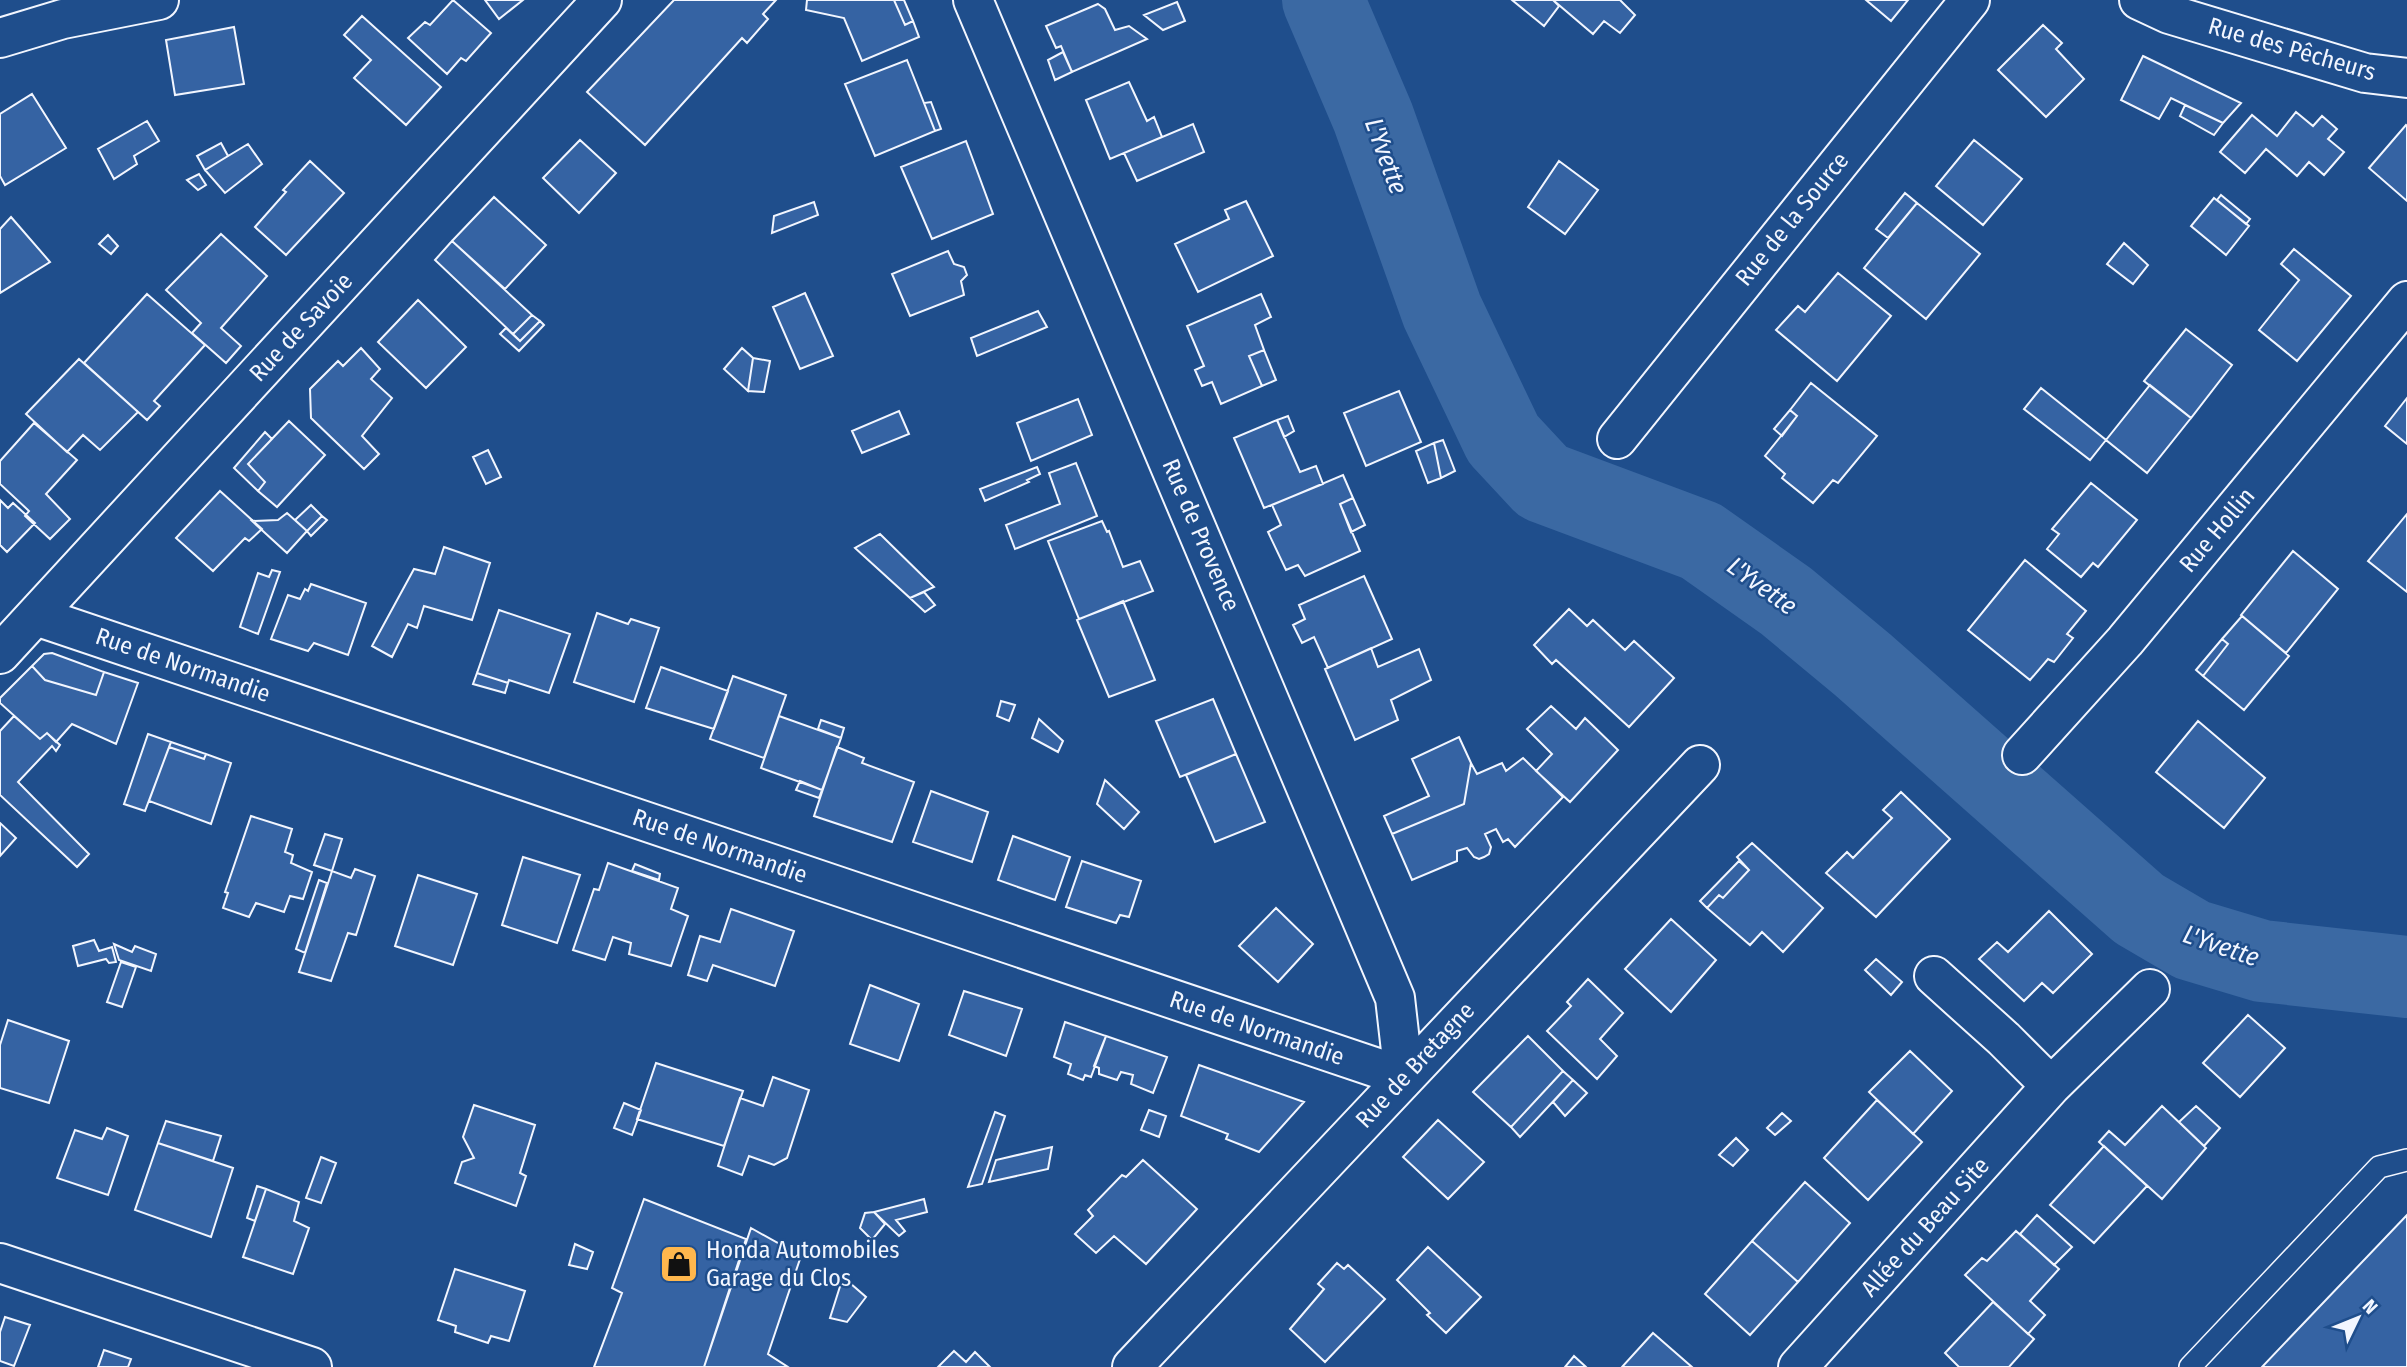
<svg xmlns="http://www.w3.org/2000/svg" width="2407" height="1367" font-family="'Fira Sans Condensed',sans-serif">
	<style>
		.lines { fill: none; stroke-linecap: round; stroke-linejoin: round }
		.river { stroke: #3b69a3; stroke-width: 82 }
		.building { fill: #3563a3; stroke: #f2f6ff; stroke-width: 2 }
		.lane-casing { stroke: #f2f6ff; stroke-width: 24 }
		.street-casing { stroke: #f2f6ff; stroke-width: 42 }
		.secondary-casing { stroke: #f2f6ff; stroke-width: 42 }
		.lane { stroke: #1f4e8c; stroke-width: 21 }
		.street { stroke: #1f4e8c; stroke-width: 38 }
		.secondary { stroke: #1f4e8c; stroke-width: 38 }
		.labels { text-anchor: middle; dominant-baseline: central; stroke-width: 5; stroke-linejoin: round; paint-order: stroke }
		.street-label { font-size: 24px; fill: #f2f6ff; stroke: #1f4e8c }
		.poi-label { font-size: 24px; fill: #f2f6ff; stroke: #1f4e8c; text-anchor: start }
		.water-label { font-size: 26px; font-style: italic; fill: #f2f6ff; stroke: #1f4e8c }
	</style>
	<rect width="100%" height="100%" fill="#1f4e8c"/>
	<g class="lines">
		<!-- river -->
		<path class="river" d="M1323,0l50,117 69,194 61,128 40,43 158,59 85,60 77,64 276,244 53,31 70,21 145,16"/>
	</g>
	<!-- building -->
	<path class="building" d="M453,0l38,33 -25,28 -5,-3 -14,16 -39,-36 17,-16 5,3z
		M485,0h38l-24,19z
		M674,0h102l-13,14 5,5 -21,24 -5,-5 -97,107 -58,-53z
		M807,0h87l11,25 8,-4 6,16 -57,24 -18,-43 -38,-8z
		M894,0h10l9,21 -8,4z
		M1512,0h41l6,6 -15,20z
		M1553,0h67l15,15 -15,18 -16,-12 -11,13z
		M1866,0h42l-17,21z
		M1177,2l8,19 -22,9 -19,-15z
		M1098,4l7,5 10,21 14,-4 18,13 -75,33 -11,-26 -5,2 -10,-22z
		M362,16l79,71 -35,38 -52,-47 17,-18 -27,-25z
		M2043,25l19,18 -6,6 28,30 -38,38 -48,-47z
		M234,27l10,57 -69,11 -9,-55z
		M1063,52l9,20 -17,8 -7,-20z
		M2143,56l98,47 -18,20 -52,-25 -12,21 -38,-19z
		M907,60l28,71 -60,25 -30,-72z
		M1129,82l18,39 7,-4 8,20 -52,22 -24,-59z
		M32,94l34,54 -61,37 -5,-9v-62z
		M931,102l10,27 -6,2 -11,-28z
		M2185,105l38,18 -9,12 -34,-19z
		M2296,112l17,14 9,-10 15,13 -9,10 16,13 -20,23 -15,-13 -12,14 -31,-27 -21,24 -25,-21 32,-37 25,21z
		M147,121l12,20 -25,15 3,8 -23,15 -16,-30z
		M1193,124l11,28 -67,29 -13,-28z
		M2406,125l1,1v75l-38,-33z
		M580,140l36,33 -37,40 -36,-35z
		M1974,140l48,39 -39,46 -47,-39z
		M966,141l27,73 -61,25 -31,-72z
		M221,143l7,13 -23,14 -8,-14z
		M248,144l14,20 -37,29 -20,-23z
		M310,161l34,32 -58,62 -31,-28 31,-35 -3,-2z
		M1559,161l39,29 -33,44 -37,-27z
		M199,174l7,11 -8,5 -11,-10z
		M1905,193l12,10 -29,35 -12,-9z
		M2221,195l29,24 -4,5 -29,-24z
		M494,197l52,48 -41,44 -53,-48z
		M2214,198l35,28 -23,29 -35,-29z
		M1246,201l27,55 -75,36 -23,-48 54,-25 -4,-9z
		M814,202l4,13 -46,18 2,-17z
		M1917,203l63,51 -54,65 -62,-51z
		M11,217l39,45 -50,31v-64z
		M221,234l46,42 -46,52 20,18 -15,17 -34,-30 9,-10 -35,-33z
		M108,235l10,11 -7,8 -12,-10z
		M452,241l80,74 -19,19 -78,-74z
		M2124,243l24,22 -15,19 -26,-20z
		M2294,249l57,47 -54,65 -38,-31 40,-50 -18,-16z
		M948,251l6,13 10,3 3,8 -6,6 3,14 -54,21 -18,-42z
		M1838,273l53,43 -54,65 -61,-51 22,-24 7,6z
		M805,293l28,63 -33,13 -27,-62z
		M147,294l58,51 -51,56 6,5 -13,14 -63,-57z
		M1261,294l10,23 -16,8 9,25 -15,6 13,30 -41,18 -9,-22 -10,4 -7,-16 9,-4 -17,-40z
		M418,300l48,47 -40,41 -48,-46z
		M1038,311l9,16 -70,29 -6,-18z
		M532,315l8,6 -20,20 -7,-7z
		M540,321l4,4 -25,26 -19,-17 6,-6 14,13z
		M2186,329l46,36 -41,53 -47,-37z
		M361,348l19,21 -9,10 21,19 -30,38 17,18 -15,15 -53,-51 -1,-29 28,-28 5,5z
		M742,348l11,10 -5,33 -24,-22z
		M1264,350l12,30 -14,6 -13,-30z
		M753,358l17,3 -6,31 -16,-1z
		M79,359l59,53 -38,38 -17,-15 -16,17 -41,-38z
		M1811,383l66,53 -39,47 -5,-3 -20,23 -31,-25 3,-4 -20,-18 32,-40 -7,-6z
		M2150,385l41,33 -44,55 -41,-33z
		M2041,388l65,52 -16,20 -66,-51z
		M1399,391l22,51 -55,24 -22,-53z
		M2407,398v46l-22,-18z
		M1078,399l14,36 -61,26 -14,-38z
		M1790,410l7,6 -15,20 -8,-7z
		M899,411l10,23 -47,19 -10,-22z
		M1288,416l6,15 -10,6 -7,-17z
		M1277,420l23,52 16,-6 7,18 -59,24 -30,-70z
		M289,421l36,34 -48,52 -19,-16 7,-9 -17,-18z
		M34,423l43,37 -31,34 24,25 -20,20 -25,-23 4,-5 -29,-27v-23z
		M265,432l7,7 -24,25 17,18 -7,9 -24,-23z
		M1443,440l12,31 -14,7 -7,-35z
		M1434,443l7,35 -13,5 -12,-32z
		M488,450l13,27 -15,7 -13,-27z
		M1076,463l21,53 -82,33 -9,-24 54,-21 -11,-31z
		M1037,467l3,7 -13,6 2,2 -44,19 -5,-12z
		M1343,475l10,23 -13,6 20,47 -55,25 -7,-11 -12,5 -18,-38 13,-7 -9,-20z
		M2091,483l46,37 -39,47 -5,-4 -12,14 -34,-28 12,-15 -7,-5z
		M220,491l42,38 -13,12 -4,-3 -32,33 -37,-33z
		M1353,498l12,27 -14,7 -11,-28z
		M0,500l8,8 5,-5 22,20 -28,29 -7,-7z
		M311,505l11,11 -15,15 -12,-11z
		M287,513l20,18 -20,22 -35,-32 26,-1z
		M2407,514v78l-39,-31z
		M322,516l5,4 -16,16 -4,-5z
		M1102,521l5,11 2,-1 14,36 17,-6 13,30 -74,28 -31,-78z
		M880,534l54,53 -24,11 -55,-50z
		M444,547l46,16 -18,57 -48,-14 -7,22 -9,-4 -16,33 -20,-11 42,-77 21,5z
		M2293,551l45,38 -52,64 -45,-38z
		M2025,560l61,51 -19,23 6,4 -19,24 -6,-3 -18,21 -62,-50z
		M272,570l8,2 -22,62 -18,-7 18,-54 11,4z
		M1364,576l28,63 -64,29 -14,-31 -12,6 -9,-18 12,-6 -6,-14z
		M311,584l55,19 -18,52 -34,-12 -6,8 -37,-12 17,-44 12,4 5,-10 3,2z
		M924,592l11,13 -10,7 -15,-14z
		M1123,601l32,79 -46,17 -32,-77z
		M1569,609l18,17 6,-6 32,30 9,-9 40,37 -45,49 -73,-67 -4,4 -18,-19z
		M499,610l71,24 -21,59 -40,-13 -1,3 -31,-10z
		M597,613l31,11 3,-5 28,9 -25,74 -60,-20z
		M2242,616l47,40 -45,54 -41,-34 25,-32 -6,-5z
		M2222,639l6,5 -25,32 -7,-6z
		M1371,648l7,19 41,-18 12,31 -40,20 7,20 -43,20 -30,-71z
		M52,653l52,19 -8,23 -51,-15 -13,-14 12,-12z
		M32,666l13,14 51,15 8,-23 34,11 -22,61 -44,-20 -16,18 -9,-9 -7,6 -40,-36v-5z
		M661,667l67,24 -14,38 -68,-21z
		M477,673l31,10 -3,10 -32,-9z
		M733,676l53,19 -22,63 -54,-19z
		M1213,699l23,55 -56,23 -24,-56z
		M1001,701l14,4 -6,16 -12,-5z
		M1551,706l25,23 9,-11 33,32 -48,52 -34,-31 16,-17 -25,-25z
		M14,716l26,23 7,-6 13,12 -4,6 -4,-5 -34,36 71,72 -12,13 -77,-72v-64z
		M779,716l62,22 -19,52 -61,-22z
		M1039,719l24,22 -5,11 -26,-14z
		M821,720l23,8 -3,10 -23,-9z
		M2198,721l67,57 -41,50 -68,-56z
		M148,734l23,8 -26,69 -21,-7z
		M1459,737l12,26 -7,41 -72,30 -8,-18 45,-20 -17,-37z
		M171,742l35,12 -2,5 -35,-12z
		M169,747l35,12 2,-5 25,9 -20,61 -62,-23z
		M837,747l27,11 -2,5 52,19 -22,60 -78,-26z
		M1236,754l29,68 -50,20 -29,-67z
		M1523,758l40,39 -48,50 -7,-8 -5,3 -7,-13 -11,5 6,13 -2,7 -5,3 -5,2 -5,-2 -7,-9 -10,3v10l-45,19 -20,-46 72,-30 7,-41 6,11 25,-11 4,8z
		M1105,780l34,32 -15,17 -27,-25z
		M800,781l22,9 -3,8 -23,-8z
		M931,791l57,21 -16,50 -59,-20z
		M1901,792l49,47 -74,78 -50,-44 21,-21 6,6 39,-40 -9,-8z
		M251,816l41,13 -7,23 8,3 -2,8 21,9 -9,27 -13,-3 -6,16 -28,-9 -7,14 -26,-9 5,-15 -3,-1z
		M0,823l16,15 -16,18z
		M325,834l17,5 -10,32 -18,-6z
		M1013,836l57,21 -15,43 -57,-20z
		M1752,843l71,65 -40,44 -21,-20 -12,13 -43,-37 12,-13 4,3 26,-28 -12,-13z
		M523,857l57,18 -23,68 -55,-18z
		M1082,861l59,20 -12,36 -9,-2 -4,8 -50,-16z
		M1739,861l10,9 -26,28 -4,-3 -12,13 -7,-7z
		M608,863l70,25 -7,21 17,7 -17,50 -42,-12 2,-11 -18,-6 -8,23 -32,-10 21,-61 5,1z
		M635,864l25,10 -1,6 -27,-9z
		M355,869l20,7 -19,59 -8,-2 -17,48 -32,-9 33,-101 19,7z
		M418,875l59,19 -24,71 -58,-19z
		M319,880l8,3 -22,70 -9,-4z
		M1276,908l37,36 -35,38 -39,-36z
		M731,909l63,22 -19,55 -62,-21 -6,16 -19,-6 12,-39 20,6z
		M2049,911l43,43 -39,39 -11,-10 -18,18 -45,-42 18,-17 11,10z
		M1671,919l45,41 -45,52 -46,-43z
		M94,940l5,11 13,-4 4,15 -7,1 -3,-4 -28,7 -5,-20z
		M114,944l18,8 3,-6 21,8 -5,17 -32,-11z
		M1876,959l26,23 -11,13 -26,-25z
		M121,962l15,5 -14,40 -15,-5z
		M1588,979l35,34 -23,26 17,17 -20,23 -50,-48 24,-25 -4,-4z
		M870,985l49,19 -20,57 -49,-17z
		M964,991l58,18 -16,47 -57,-21z
		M2248,1015l37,33 -45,49 -37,-34z
		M8,1020l61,21 -20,62 -49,-15v-43z
		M1065,1022l41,14 -15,41 -6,-2 -2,5 -15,-6 3,-10 -17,-7z
		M1106,1036l61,21 -14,36 -22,-9 2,-9 -12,-3 -4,8 -18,-6v-6l-5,-2z
		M1528,1036l35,35 -52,56 -38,-35z
		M1910,1051l42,40 -39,43 -44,-42z
		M656,1063l87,28 -19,55 -87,-27z
		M1199,1065l105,37 -45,50 -33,-13 2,-5 -47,-18z
		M1563,1071l10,9 -53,57 -9,-10z
		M773,1077l36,13 -22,68 -13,7 -25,-9 -7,19 -24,-9 22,-68 23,8z
		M1573,1080l14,13 -22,23 -12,-14z
		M1877,1100l45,42 -54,58 -44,-42z
		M624,1103l17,7 -9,25 -18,-7z
		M474,1105l61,20 -15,48 6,3 -10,30 -61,-23 7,-21 12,-4 -11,-21z
		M2162,1106l44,42 -44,51 -63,-57 10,-11 16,14z
		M2196,1106l24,22 -16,18 -25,-24z
		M1149,1110l17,6 -7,21 -18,-7z
		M995,1112l10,4 -23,68 -14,3z
		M1782,1113l9,8 -16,14 -8,-7z
		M1438,1120l46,42 -36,37 -45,-42z
		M166,1121l55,15 -8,25 -55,-18z
		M107,1128l21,8 -20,59 -51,-17 18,-48 27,9z
		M1736,1138l12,12 -15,16 -14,-11z
		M158,1143l75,25 -22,69 -76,-27z
		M2104,1146l43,40 -53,57 -44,-38z
		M1052,1147l-4,22 -59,13 7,-22z
		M321,1157l15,6 -15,40 -15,-5z
		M1143,1160l54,49 -51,55 -32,-28 -18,17 -21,-19 18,-18 -5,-6 34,-35 4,2z
		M1805,1182l45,41 -52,59 -46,-41z
		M257,1186l9,3 -11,32 -8,-3z
		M266,1189l33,13 -5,19 15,7 -16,46 -50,-17z
		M644,1199l102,40 -42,128h-110l28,-74 -10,-5z
		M924,1199l3,13 -31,8 9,11 -6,5 -25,-24z
		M874,1212l11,12 -13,16 -12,-12 5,-15z
		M2037,1215l35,32 -18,18 -34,-31z
		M2407,1215v152h-145l39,-41z
		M751,1228l50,28 -33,98 20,13h-84z
		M2016,1231l43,38 -29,32 15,14 -17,19 -63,-59 17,-17 5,3z
		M1752,1241l46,41 -48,53 -45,-41z
		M575,1244l18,8 -6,17 -18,-4z
		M1428,1247l53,50 -35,36 -19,-18 3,-2 -33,-33z
		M1337,1263l7,6 4,-4 37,34 -60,63 -35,-33 34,-40 -6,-5z
		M455,1269l70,22 -16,50 -18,-5 -3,7 -33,-11 1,-6 -18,-6z
		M843,1277l23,20 -19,25 -17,-4z
		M1993,1302l41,37 -25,28h-50l-14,-14z
		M5,1317l25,8 -16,41 -14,-5v-29z
		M1653,1333l39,34h-70z
		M104,1350l27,9 -3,8h-30z
		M954,1351l12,11 9,-10 15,15h-52z
		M1574,1356l12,11h-21z"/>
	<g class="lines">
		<defs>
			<path id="lane" d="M2190,1367l189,-200 28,-7"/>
			<path id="street" d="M973,0l422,998 9,79
				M2139,0l30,14 196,59 42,5
				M0,38l63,-19 96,-19
				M1617,439l353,-439
				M36,616l1368,461
				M0,654l602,-654
				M2022,755l103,-114 282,-340
				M2051,1086l99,-97
				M1132,1367l568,-602
				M1798,1367l253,-281 -47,-47 -70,-63"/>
			<path id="secondary" d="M0,1263l312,104"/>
		</defs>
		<!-- lane casing -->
		<use href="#lane" class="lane-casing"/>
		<!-- street casing -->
		<use href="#street" class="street-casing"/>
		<!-- secondary casing -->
		<use href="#secondary" class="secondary-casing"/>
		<!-- lane -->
		<use href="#lane" class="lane"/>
		<!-- street -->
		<use href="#street" class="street"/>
		<!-- secondary -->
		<use href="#secondary" class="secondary"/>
	</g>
	<!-- icons -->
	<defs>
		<symbol id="shop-square" viewBox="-11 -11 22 22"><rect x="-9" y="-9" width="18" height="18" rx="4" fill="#ffb74d" stroke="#1f4e8c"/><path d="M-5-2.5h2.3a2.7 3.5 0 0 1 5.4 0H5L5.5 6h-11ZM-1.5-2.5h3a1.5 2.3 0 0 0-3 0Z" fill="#111"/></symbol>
	</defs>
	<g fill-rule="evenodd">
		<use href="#shop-square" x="657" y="1242" width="44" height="44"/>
	</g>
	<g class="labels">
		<!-- street labels -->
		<g class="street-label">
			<text transform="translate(2292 49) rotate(16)">Rue des Pêcheurs</text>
			<text transform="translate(1792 219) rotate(-51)">Rue de la Source</text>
			<text transform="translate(301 327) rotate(-47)">Rue de Savoie</text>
			<text transform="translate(2217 530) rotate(-50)">Rue Hollin</text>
			<text transform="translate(1201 535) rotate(67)">Rue de Provence</text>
			<text transform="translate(183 665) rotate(19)">Rue de Normandie</text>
			<text transform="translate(720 846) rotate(19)">Rue de Normandie</text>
			<text transform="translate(1257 1028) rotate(19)">Rue de Normandie</text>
			<text transform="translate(1415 1065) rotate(-47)">Rue de Bretagne</text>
			<text transform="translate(1925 1227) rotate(-48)">Allée du Beau Site</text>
		</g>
		<!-- poi labels -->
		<g class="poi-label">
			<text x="706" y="1250">Honda Automobiles<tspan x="706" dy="28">Garage du Clos</tspan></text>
		</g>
		<!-- water labels -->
		<g class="water-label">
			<text transform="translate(1386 156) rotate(70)">L'Yvette</text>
			<text transform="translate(1762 586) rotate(36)">L'Yvette</text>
			<text transform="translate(2221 946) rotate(19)">L'Yvette</text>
		</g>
	</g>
	<!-- north arrow -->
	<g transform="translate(2358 1318) rotate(47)" stroke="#1f4e8c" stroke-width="5" paint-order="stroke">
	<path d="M0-5L12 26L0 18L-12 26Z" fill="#f2f6ff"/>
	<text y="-10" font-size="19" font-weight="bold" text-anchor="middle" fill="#f2f6ff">N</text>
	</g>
</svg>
